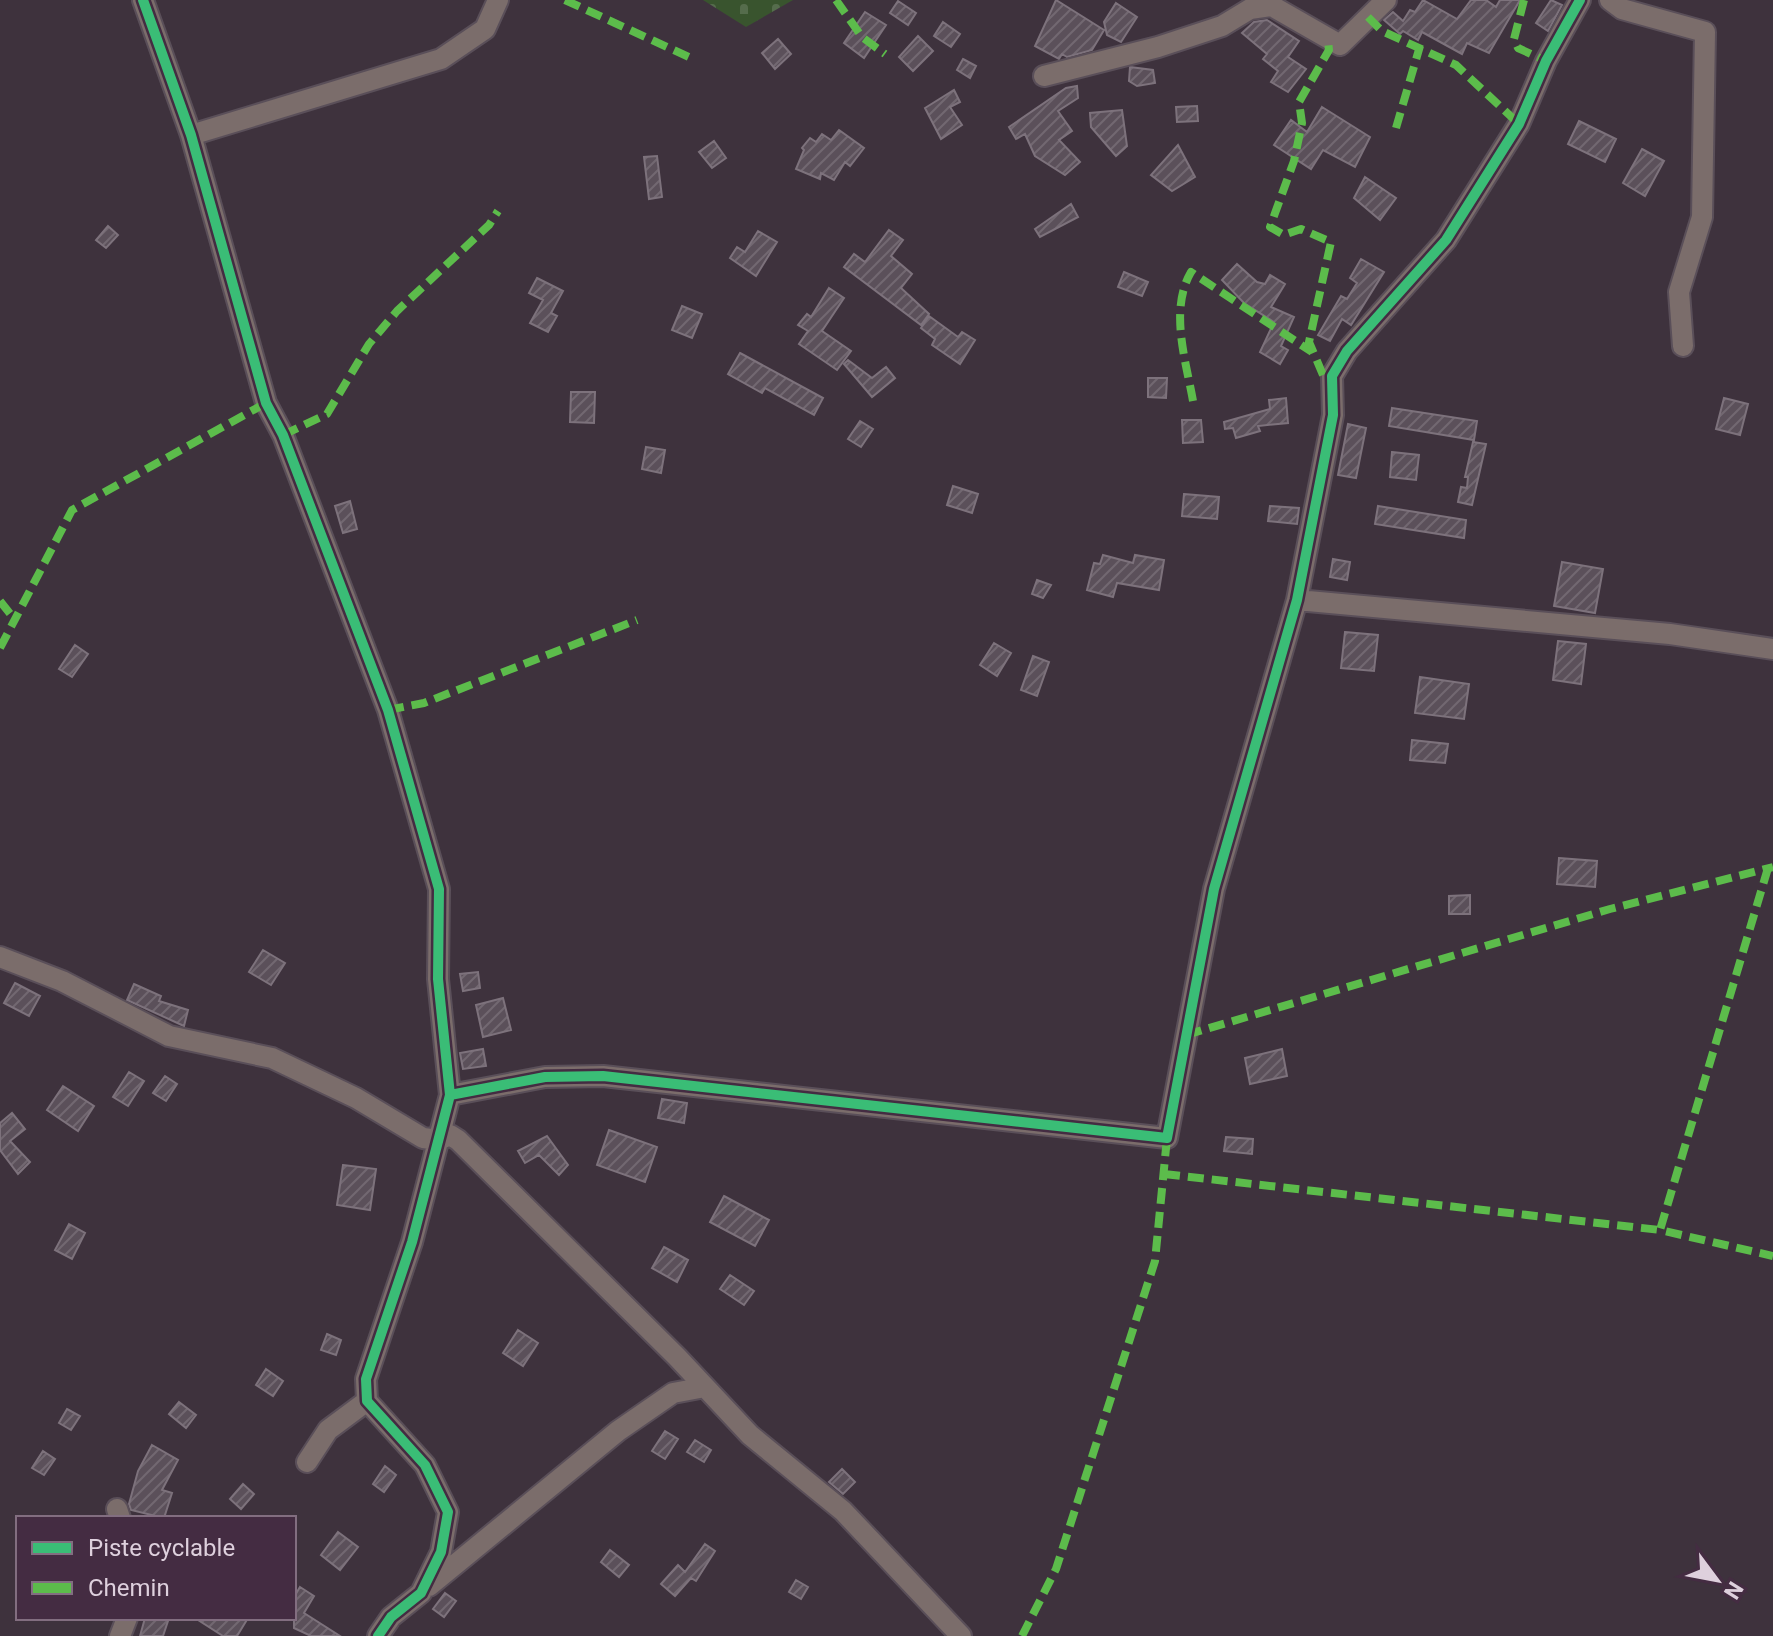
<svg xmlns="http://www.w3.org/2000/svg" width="1773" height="1636" font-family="Roboto,sans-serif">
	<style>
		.cemetery { fill: url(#cemetery-stones) }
		.building { fill: url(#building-hatch); stroke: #7d727c; stroke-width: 2 }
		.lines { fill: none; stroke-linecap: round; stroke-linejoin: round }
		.street-casing { stroke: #5a4f59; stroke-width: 24 }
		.street { stroke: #7b6d6b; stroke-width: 20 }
		.quiet { stroke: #5cbc4b; stroke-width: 8; stroke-dasharray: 16 8; stroke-linecap: butt }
		.cycleway-casing { stroke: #442c42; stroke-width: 15 }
		.cycleway { stroke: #3abd76; stroke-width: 10 }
	</style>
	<defs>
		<pattern id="cemetery-stones" width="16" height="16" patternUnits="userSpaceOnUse" patternTransform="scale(2)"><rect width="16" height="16" fill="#39542e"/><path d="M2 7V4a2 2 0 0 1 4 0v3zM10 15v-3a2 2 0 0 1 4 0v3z" fill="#556c4c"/></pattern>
		<pattern id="building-hatch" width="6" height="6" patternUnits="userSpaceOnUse" patternTransform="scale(2)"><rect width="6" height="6" fill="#5b505a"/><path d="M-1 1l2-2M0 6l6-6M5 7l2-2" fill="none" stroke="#726871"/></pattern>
	</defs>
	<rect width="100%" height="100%" fill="#3e323d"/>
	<!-- cemetery -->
	<path class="cemetery" d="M703,0h90l-47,27z"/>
	<!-- building -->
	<path class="building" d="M1056,0l48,30 -12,20 -25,7 -5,-3 -3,5 -24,-13z
		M1423,0l34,19 14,-19h15l10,7 4,-7h20l-31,53 -22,-10 -5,11 -40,-22 -4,8 -15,-9 -3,3 -16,-14 9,-8 10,9 7,-11 5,2z
		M1551,0l11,5 -14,26 -12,-8z
		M898,1l18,12 -8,12 -18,-12z
		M1116,3l21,14 -16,25 -14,-7 -3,-13z
		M865,12l21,13 -22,33 -20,-15z
		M1267,20l32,21 -11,16 18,12 -18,23 -17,-10 7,-11 -15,-12 4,-5 -25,-21 12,-11z
		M943,22l17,12 -9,13 -17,-11z
		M918,36l15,15 -20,20 -14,-14z
		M778,39l13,15 -16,15 -13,-16z
		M963,59l13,7 -6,12 -13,-8z
		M1130,67l23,3 2,13 -18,3 -8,-5z
		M1077,86l1,12 -20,13 14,20 -13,9 21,22 -15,13 -30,-19 -10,-22 -9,5 -7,-12 57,-39z
		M954,90l6,12 -10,5 12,18 -21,14 -16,-31z
		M1197,106l1,15 -21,1 -1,-15z
		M1322,107l48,30 -15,30 -32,-17 -12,19 -37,-24 17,-25 16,12z
		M1122,110l5,36 -11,10 -25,-29 -1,-14z
		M1579,121l37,18 -11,23 -37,-18z
		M839,130l25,18 -14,18 -5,-4 -11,18 -13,-7 -1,6 -24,-10 8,-19 -2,-2 8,-10 6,4 6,-8 9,6z
		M714,141l12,17 -14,10 -13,-16z
		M1178,145l17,32 -23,14 -21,-16z
		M1642,149l22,12 -19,35 -22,-13z
		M657,156l5,41 -13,2 -5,-42z
		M1365,177l31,21 -16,22 -26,-22z
		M1071,204l7,13 -38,20 -5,-8z
		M108,226l10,9 -12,13 -10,-8z
		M889,230l14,10 -12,16 21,18 -11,14 28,26 -8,11 -77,-58 10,-13 11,8z
		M758,231l19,11 -21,34 -26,-18 7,-11 8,5z
		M1361,259l23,13 -33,53 -9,-6 -12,22 -12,-6 23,-39 6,3 10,-16 -7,-5z
		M1237,264l20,18 8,2 5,-9 15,9 -14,23 23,10 -13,29 7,4 -8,14 -20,-12 14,-30 -30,-19 -22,-23z
		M1124,272l24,10 -6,14 -24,-9z
		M537,278l26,13 -12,22 6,3 -9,16 -18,-9 13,-23 -14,-7z
		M829,288l15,10 -22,33 29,20 -14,19 -38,-26 9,-13 -10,-6 9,-11 4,3z
		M682,306l20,8 -10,24 -20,-8z
		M929,316l29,21 4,-5 13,8 -15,24 -28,-19 3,-6 -14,-11z
		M740,353l83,45 -9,17 -49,-27 -3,5 -34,-19z
		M848,360l24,18 14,-11 9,11 -23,19 -28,-33z
		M1148,378h19l-1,20 -18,-1z
		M571,392h24l-1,31 -24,-1z
		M1286,398l2,25 -30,3 2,5 -24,7 -3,-10 -8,1 -1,-7 46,-13 -1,-9z
		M1724,398l24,6 -8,31 -24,-6z
		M1392,408l85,13 -3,19 -85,-14z
		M1182,420h19l2,22 -20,1z
		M860,421l13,8 -12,18 -13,-8z
		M1348,424l18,4 -10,50 -18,-3z
		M1473,442l13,2 -14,61 -14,-3 3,-15 6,1 1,-11h-3z
		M646,447l19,3 -4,23 -19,-4z
		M1392,452l27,3 -3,25 -26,-3z
		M953,486l25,8 -6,19 -25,-8z
		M1184,494l35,3 -2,22 -35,-3z
		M350,501l7,28 -14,4 -8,-27z
		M1270,506l29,2 -2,16 -29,-3z
		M1378,506l88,14 -2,18 -89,-14z
		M1103,555l30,8 2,-8 29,5 -5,30 -42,-7 -4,14 -26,-7 7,-27 6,1z
		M1333,559l17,3 -3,18 -17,-3z
		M1562,562l41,7 -8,44 -41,-7z
		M1037,580l14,5 -8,13 -11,-4z
		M1345,632l33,3 -4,36 -33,-3z
		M1558,641l28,3 -5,40 -28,-4z
		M994,643l17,10 -14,23 -17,-11z
		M75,645l13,9 -16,23 -13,-8z
		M1033,656l16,6 -12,34 -16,-6z
		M1420,677l49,7 -5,35 -49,-6z
		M1412,740l36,4 -3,19 -35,-3z
		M1559,858l38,3 -2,26 -38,-3z
		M1470,895v19h-21v-18z
		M263,950l22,13 -14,22 -22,-13z
		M478,972l2,16 -17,3 -3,-17z
		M15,983l25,13 -11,20 -25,-13z
		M134,984l27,12 -2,5 29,9 -4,16 -57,-26z
		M503,998l8,32 -28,7 -7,-32z
		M483,1049l3,17 -23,3 -3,-16z
		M1282,1049l5,27 -37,8 -5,-26z
		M129,1072l15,9 -16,25 -15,-9z
		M165,1076l12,8 -11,17 -13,-8z
		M63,1086l31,20 -16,25 -31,-21z
		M662,1099l25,4 -3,20 -26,-5z
		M12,1113l13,16 -15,12 20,21 -12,12 -18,-24v-27z
		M609,1130l48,17 -12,35 -48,-17z
		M547,1136l21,29 -9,10 -20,-20 -14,8 -7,-12z
		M1226,1137l27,2 -1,15 -28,-3z
		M343,1165l33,4 -6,41 -33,-5z
		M724,1196l45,24 -14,26 -45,-24z
		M69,1224l16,9 -13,26 -17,-9z
		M664,1247l24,13 -11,22 -25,-14z
		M730,1275l24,16 -10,14 -24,-16z
		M518,1330l20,13 -15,23 -20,-13z
		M327,1334l14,6 -5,15 -15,-5z
		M266,1369l17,12 -10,15 -17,-11z
		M179,1402l17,13 -10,13 -17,-14z
		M67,1409l13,7 -9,14 -12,-7z
		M665,1431l13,8 -13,20 -13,-8z
		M695,1440l16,10 -7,12 -17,-10z
		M152,1445l26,15 -16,30 10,3 -8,25 -33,-8 -2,-6 9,-33z
		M43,1451l12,8 -11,16 -12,-7z
		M385,1466l11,9 -12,17 -11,-8z
		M842,1469l13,13 -12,12 -14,-12z
		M243,1484l11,10 -13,15 -11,-10z
		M338,1532l20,15 -18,23 -19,-15z
		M705,1544l10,7 -19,30 -5,-3 -16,18 -14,-12 17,-19 7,7z
		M610,1550l19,15 -10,12 -18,-15z
		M796,1580l12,7 -7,12 -12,-7z
		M300,1587l14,9 -10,17 36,23h-29l-17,-8v-31z
		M445,1593l11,8 -12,16 -11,-8z
		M145,1618h24l-6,18h-23z
		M195,1618h53l-11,18h-14z"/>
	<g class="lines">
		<defs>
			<path id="street" d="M143,0l48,135 75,268 17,32 105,275 51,179 -1,90 12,116 -38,147 -46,137 1,22 58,64 23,47 -7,40 -20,41 -30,24 -13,19
				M1610,0l12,9 83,23 -3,185 -23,75 4,54
				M1044,76l114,-29 64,-21 28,-17 22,-3 68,39 46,-45
				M191,135l250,-76 44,-30 13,-29
				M1297,600l373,34 103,15
				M0,957l62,24 107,55 103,22 84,40 67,40 16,2 11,-5 8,5 219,217 73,78 93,76 118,125
				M450,1095l95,-18 58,-1 564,62 47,-249 83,-289 36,-185 -1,-39 15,-25 99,-111 73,-116 27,-63 34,-61
				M307,1462l21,-32 39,-29
				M117,1509l3,9
				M429,1586l189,-155 55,-38 32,-6
				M120,1636l7,-18"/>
		</defs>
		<!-- street casing -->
		<use href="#street" class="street-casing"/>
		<!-- street -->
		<use href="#street" class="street"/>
		<!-- quiet -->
		<path class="quiet" d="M565,0l126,58
			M836,0l26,37 23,17
			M1524,0l-10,39 4,9 28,13
			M1368,17l14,14 74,34 63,59
			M1396,128l24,-82
			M1323,375l-14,-33 22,-100 -30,-13 -17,6 -14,-8 24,-66 8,-38 -3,-21 30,-52 -1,-9
			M1193,401c-7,-40 -24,-91 -2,-129l121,80
			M283,435l44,-21 42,-70 28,-33 92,-86 9,-14
			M0,601l15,19
			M0,648l72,-138 194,-107
			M388,710l36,-7 213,-83
			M1768,868l-108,362 113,26
			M1186,1035l424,-126 163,-42
			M1164,1174l496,56
			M1022,1636l34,-67 99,-308 12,-123"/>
		<defs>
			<path id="cycleway" d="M143,0l48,135 75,268 17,32 105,275 51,179 -1,90 12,116 -38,147 -46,137 1,22 58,64 23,47 -7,40 -20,41 -30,24 -13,19
				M450,1095l95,-18 58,-1 564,62 47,-249 83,-289 36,-185 -1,-39 15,-25 99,-111 73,-116 27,-63 34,-61"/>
		</defs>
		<!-- cycleway casing -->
		<use href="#cycleway" class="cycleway-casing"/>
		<!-- cycleway -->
		<use href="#cycleway" class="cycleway"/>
	</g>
	<!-- legend -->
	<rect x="16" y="1516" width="280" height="104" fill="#442c42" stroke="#826e80" stroke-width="2"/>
	<rect x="32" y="1542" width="40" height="12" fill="#3abd76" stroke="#826e80" stroke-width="2"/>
	<text x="88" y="1556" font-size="24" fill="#ded0dd">Piste cyclable</text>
	<rect x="32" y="1582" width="40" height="12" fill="#5cbc4b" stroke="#826e80" stroke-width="2"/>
	<text x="88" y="1596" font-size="24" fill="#ded0dd">Chemin</text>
	<!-- north arrow -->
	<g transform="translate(1717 1580) rotate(122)" stroke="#442c42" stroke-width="6" paint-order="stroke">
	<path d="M0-6L14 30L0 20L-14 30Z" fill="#ded0dd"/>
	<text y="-12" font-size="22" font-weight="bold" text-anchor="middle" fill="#ded0dd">N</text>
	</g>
</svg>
